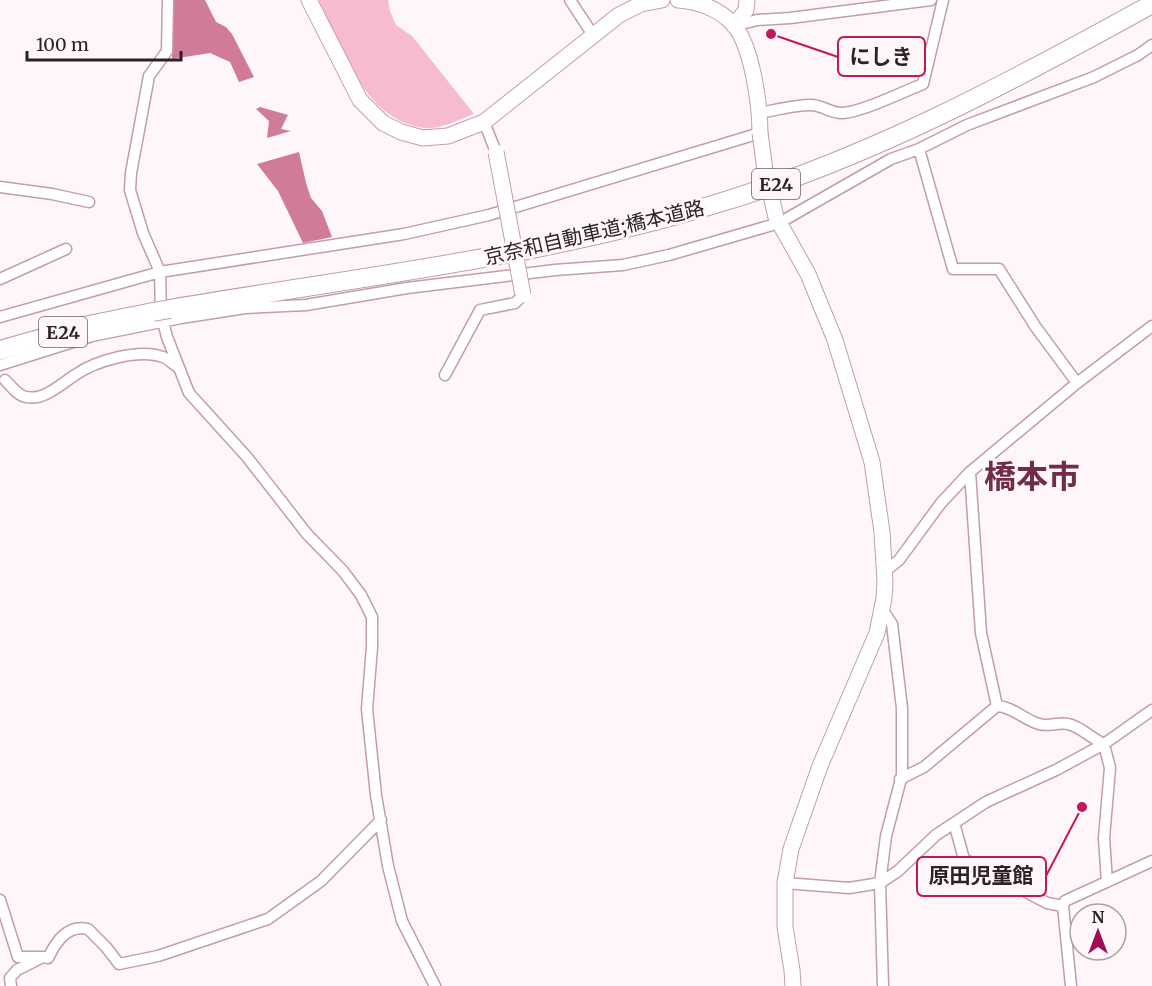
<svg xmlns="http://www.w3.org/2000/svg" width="1152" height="986" font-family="Merriweather,'Noto Sans JP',serif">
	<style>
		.green { fill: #f6bbce }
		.water { fill: #d07b99 }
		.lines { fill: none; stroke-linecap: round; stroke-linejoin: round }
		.street-casing { stroke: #c39da8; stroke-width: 13 }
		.secondary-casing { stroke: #c39da8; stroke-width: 17 }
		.highway-casing { stroke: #c39da8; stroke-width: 20 }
		.street { stroke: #fff; stroke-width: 10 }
		.secondary { stroke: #fff; stroke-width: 15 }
		.highway { stroke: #fff; stroke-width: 18 }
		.secondary-bridge-casing { stroke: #c39da8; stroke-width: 17; stroke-linecap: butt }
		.highway-bridge-casing { stroke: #c39da8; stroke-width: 20; stroke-linecap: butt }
		.secondary-bridge { stroke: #fff; stroke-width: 15 }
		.highway-bridge { stroke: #fff; stroke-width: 18 }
		.labels { text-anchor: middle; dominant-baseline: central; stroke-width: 6; stroke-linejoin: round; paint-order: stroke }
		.shield { fill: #fef6f8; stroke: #6d6064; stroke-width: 1.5 }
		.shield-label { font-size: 18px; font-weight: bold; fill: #2f2025 }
		.street-label { font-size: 20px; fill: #2f2025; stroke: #fef6f8 }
		.town-label { font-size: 32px; font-weight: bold; fill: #702d47; stroke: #fef6f8 }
		.leader { fill: none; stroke: #c2185b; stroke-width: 2 }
		.callout-dot { fill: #c2185b; stroke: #fef6f8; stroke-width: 2 }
		.callout { fill: #fef6f8; stroke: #c2185b; stroke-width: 2 }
		.callout-label { font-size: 21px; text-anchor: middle; font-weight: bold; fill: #2f2025 }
	</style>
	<rect width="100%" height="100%" fill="#fef6f8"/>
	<!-- green -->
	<path class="green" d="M319,0h69l2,11 6,14 16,11 62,78c-14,5 -28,13 -43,14 -7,1 -16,-2 -23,-4 -48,-17 -68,-81 -89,-124z"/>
	<!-- water -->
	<path class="water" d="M172,0h33l11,22 10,5 6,7 22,43 -15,5 -9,-20 -20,-9 -38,6z
		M260,107l28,8 -7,14 10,2 -24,7 2,-17 -13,-12z
		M299,152l7,31 5,15 11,13 10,26 -29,6 -25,-52 -21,-27z"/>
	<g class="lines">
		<defs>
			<path id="street" d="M168,0l-1,51 -18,25 -18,97 -1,17 13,43 17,39 1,42 6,23 22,56 58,64 60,77 36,37 18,24 11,22v30l-5,62 9,86 12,71 14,55 33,65
				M570,0l23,35
				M734,26l23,-6 33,-2 141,-18
				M760,113c16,-3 34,-8 51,-8 12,0 20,9 32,8 22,-2 59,-21 80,-29l20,-84
				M484,122l12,30
				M919,149l34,120h46l36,57 42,57
				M0,187l52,7 37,8
				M0,279l66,-30
				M0,317l160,-45 244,-38 85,-19 271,-82
				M0,365l92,-29 89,-18 64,-10 61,-3 101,-17 148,-18 68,-5 46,-10 110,-32 112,-64 28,-10 48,-24 127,-48 44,-22 14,-10
				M445,375l35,-65 35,-7 8,-8
				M5,380c6,6 13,16 21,17 18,4 35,-13 49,-22 20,-14 64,-27 88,-18 5,2 10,7 15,10
				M970,472l11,161 16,73
				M884,572l15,-12 42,-57 29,-31 107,-89 75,-57
				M882,609l10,15 10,84v67l-16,61 -6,47 3,103
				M1104,744l6,24 -6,70 3,44
				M900,779l24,-12 73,-61c14,0 28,14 42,18 9,3 19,-2 29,0 12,2 24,15 36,20
				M954,823l10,36 83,44 16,3
				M785,883l64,5 31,-5 18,-12 38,-36 50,-33 70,-32 48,-26 48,-34
				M0,900l18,57h25l-26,13 -7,8 1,8
				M43,957l5,1c8,-16 19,-34 40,-29l18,18 13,17 39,-8 110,-37 53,-38 60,-61
				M1071,986l-8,-80 2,-5 87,-40"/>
			<path id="secondary" d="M309,0l51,100 23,23 18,9 22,6 25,-2 36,-14 135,-107 22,-11 21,-4
				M678,0c20,1 41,9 55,24 19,21 27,81 27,109
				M734,26l12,-16 1,-10
				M776,217l32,57 27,66 37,122 10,70 3,50 -1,16 -7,35 -57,133 -29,83 -6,34v44l7,43 1,16"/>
			<path id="highway" d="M170,309c181,-31 366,-51 542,-104 156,-46 299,-123 440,-201
				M0,350l89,-25 64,-13"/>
		</defs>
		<!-- street casing -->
		<use href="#street" class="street-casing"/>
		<!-- secondary casing -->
		<use href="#secondary" class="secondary-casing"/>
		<!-- highway casing -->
		<use href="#highway" class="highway-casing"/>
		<!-- street -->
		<use href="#street" class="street"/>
		<!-- secondary -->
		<use href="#secondary" class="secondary"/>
		<!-- highway -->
		<use href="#highway" class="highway"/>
		<defs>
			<path id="secondary-bridge" d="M760,133l5,37 11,47
				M496,152l27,143"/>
			<path id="highway-bridge" d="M153,312l17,-3"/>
		</defs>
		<!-- secondary-bridge casing -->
		<use href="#secondary-bridge" class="secondary-bridge-casing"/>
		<!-- highway-bridge casing -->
		<use href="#highway-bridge" class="highway-bridge-casing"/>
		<!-- secondary-bridge -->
		<use href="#secondary-bridge" class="secondary-bridge"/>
		<!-- highway-bridge -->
		<use href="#highway-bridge" class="highway-bridge"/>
	</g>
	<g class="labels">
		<!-- shield labels -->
		<g class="shield">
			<rect x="752" y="169" width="48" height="30" rx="4.5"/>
			<rect x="39" y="317" width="48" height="30" rx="4.5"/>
		</g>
		<g class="shield-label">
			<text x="776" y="184">E24</text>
			<text x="63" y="332">E24</text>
		</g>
		<!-- street labels -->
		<g class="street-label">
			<text transform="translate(594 232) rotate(-13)">京奈和自動車道;橋本道路</text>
		</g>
		<!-- town labels -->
		<g class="town-label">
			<text x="1032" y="477">橋本市</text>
		</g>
	</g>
	<!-- callouts -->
	<path class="leader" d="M771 34L838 57M1082 807L1046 876"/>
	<g class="callout-dot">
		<circle cx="771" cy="34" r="6"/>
		<circle cx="1082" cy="807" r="6"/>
	</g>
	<g class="callout">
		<rect x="838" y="37" width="87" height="39" rx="6"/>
		<rect x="917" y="857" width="129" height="39" rx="6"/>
	</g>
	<g class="callout-label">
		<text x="881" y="64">にしき</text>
		<text x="981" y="883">原田児童館</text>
	</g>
	<!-- north arrow -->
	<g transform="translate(1098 932)"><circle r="28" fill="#fef6f8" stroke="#aba0a4" stroke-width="1.5"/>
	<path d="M0-4.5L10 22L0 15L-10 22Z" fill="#9e0c57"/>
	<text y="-9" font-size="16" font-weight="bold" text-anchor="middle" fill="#2f2025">N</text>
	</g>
	<!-- scale -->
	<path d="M27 51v9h154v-9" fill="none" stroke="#2f2025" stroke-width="3"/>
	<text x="36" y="51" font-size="18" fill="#2f2025" stroke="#fef6f8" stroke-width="4.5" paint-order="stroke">100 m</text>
</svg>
